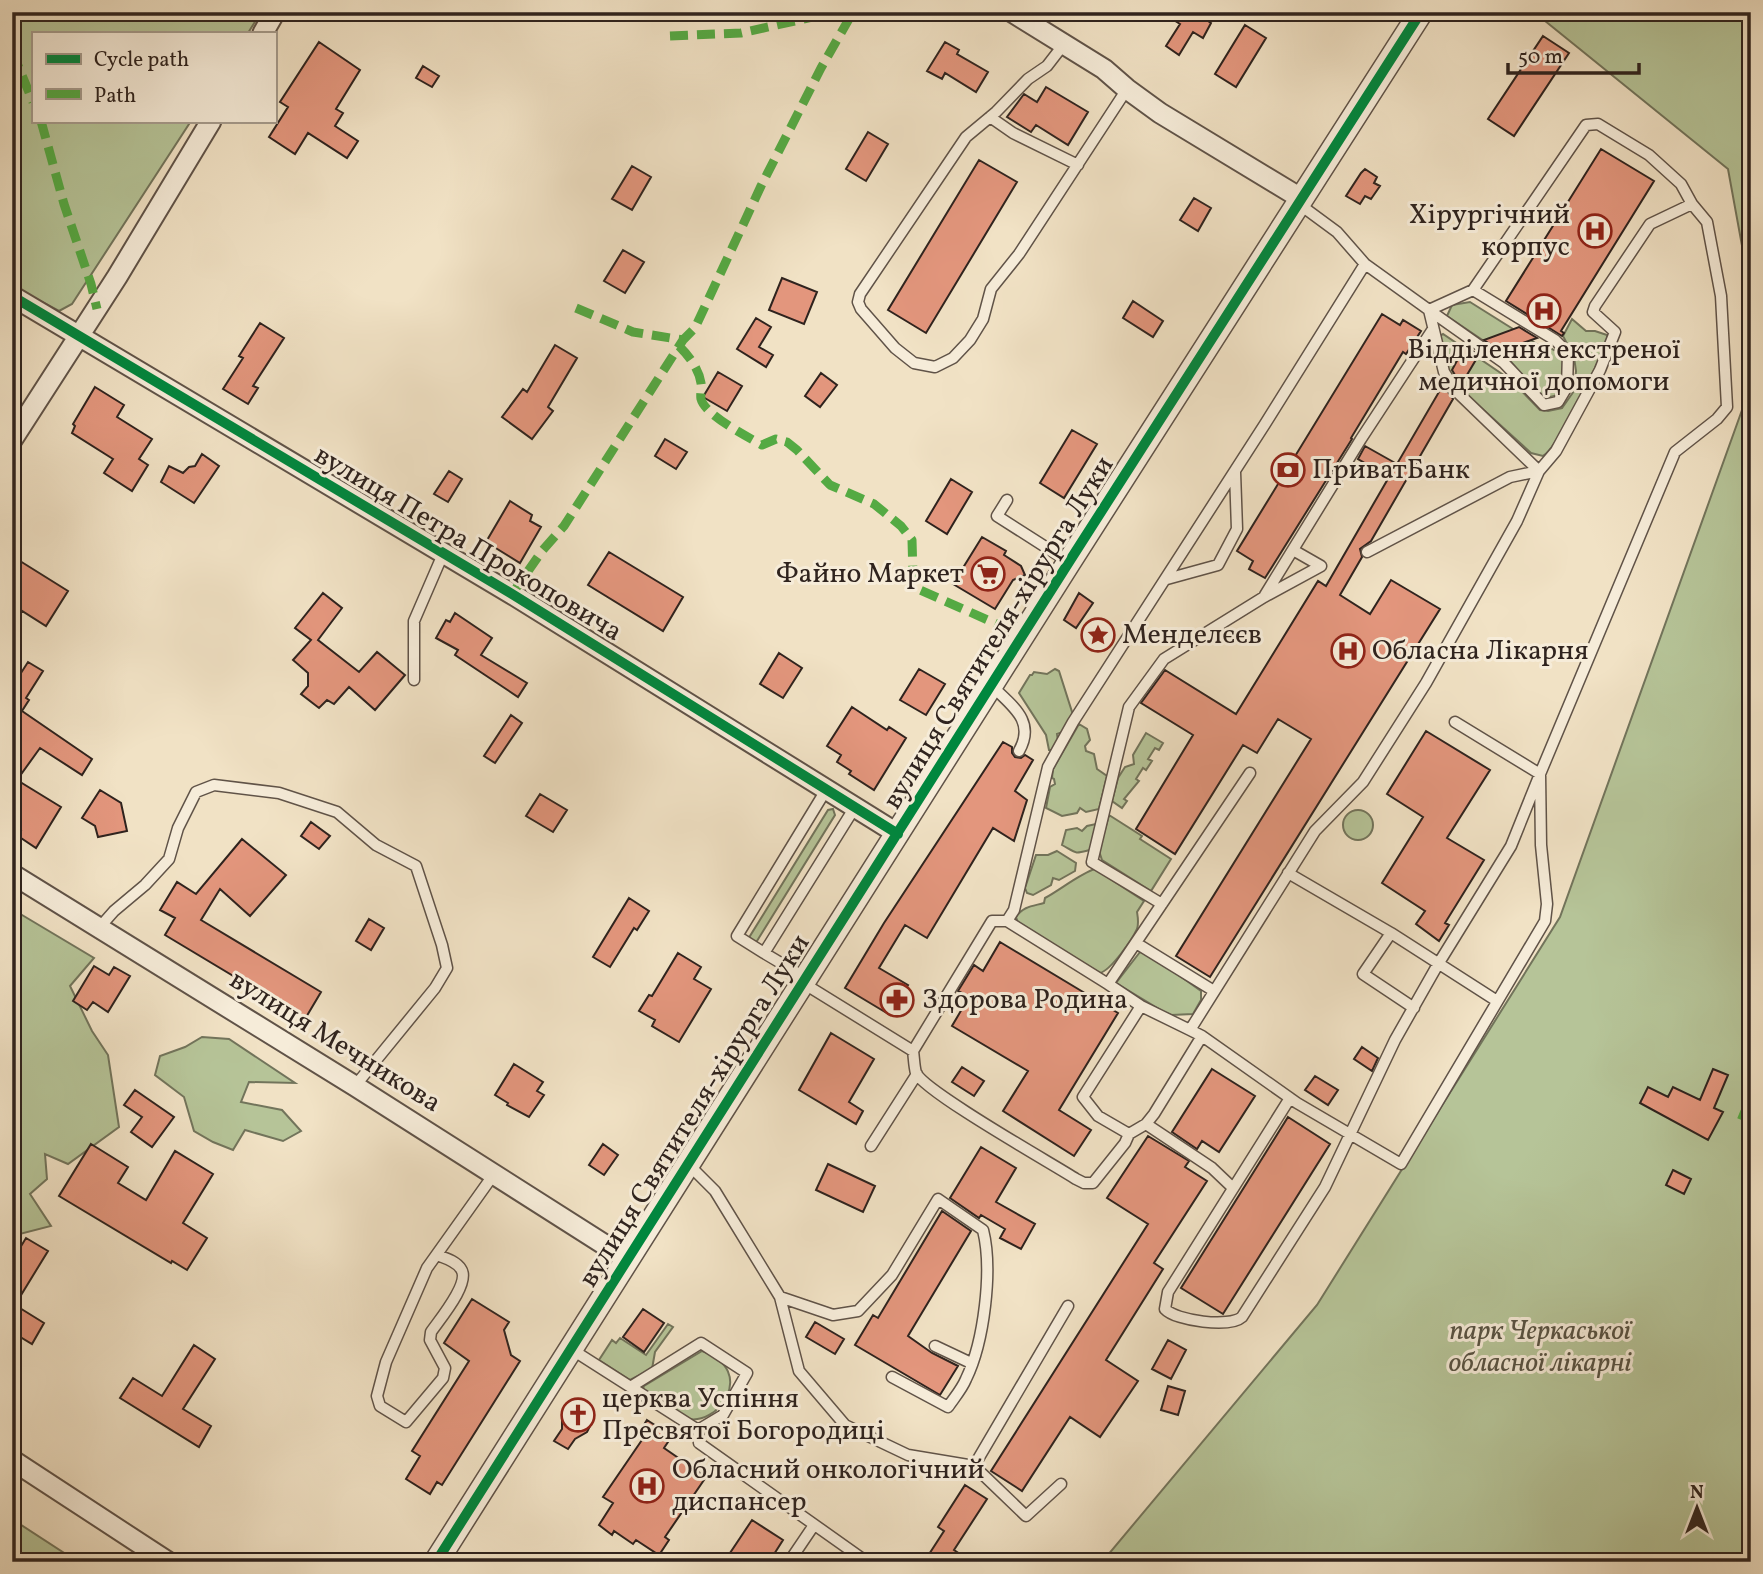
<svg xmlns="http://www.w3.org/2000/svg" width="1763" height="1574" font-family="Vollkorn,serif">
	<style>
		.green { fill: #b6c498; stroke: #72745b; stroke-width: 2 }
		.building { fill: #e3967d; stroke: #2f231e; stroke-width: 2 }
		.lines { fill: none; stroke-linecap: round; stroke-linejoin: round }
		.service-casing { stroke: #605348; stroke-width: 13 }
		.minor-casing { stroke: #605348; stroke-width: 23 }
		.tertiary-casing { stroke: #605348; stroke-width: 26 }
		.service { stroke: #f6ecd9; stroke-width: 10 }
		.minor { stroke: #f6ecd9; stroke-width: 19 }
		.tertiary { stroke: #f6ecd9; stroke-width: 23 }
		.quiet { stroke: #54aa43; stroke-width: 9; stroke-dasharray: 18 9; stroke-linecap: butt }
		.cycleway-casing { stroke: #f6ecd9; stroke-width: 15 }
		.cycleway { stroke: #00873e; stroke-width: 10 }
		.labels { text-anchor: middle; dominant-baseline: central; stroke-width: 6; stroke-linejoin: round; paint-order: stroke }
		.poi-label { font-size: 28px; fill: #2f231e; stroke: #f6ecd9; text-anchor: start }
		.street-label { font-size: 28px; fill: #2f231e; stroke: #f6ecd9 }
		.park-label { font-size: 28px; font-style: italic; fill: #585343; stroke: #f6ecd9 }
	</style>
	<rect width="100%" height="100%" fill="#f1e2c5"/>
	<filter id="stains"><feTurbulence type="fractalNoise" baseFrequency=".00286" numOctaves="4"/><feColorMatrix values="0 0 0 0 .2 0 0 0 0 .09 0 0 0 0 .02 0 0 0 .5 -.17"/></filter>
	<radialGradient id="worn" r=".72"><stop offset=".6" stop-color="#630" stop-opacity="0"/><stop offset="1" stop-color="#630" stop-opacity=".3"/></radialGradient>
	<!-- green -->
	<path class="green" d="M12,12h249l-13,21h-215v88h158l-119,183 -13,7 -47,-25z
		M1534,12h217v283l-23,-126z
		M1470,302l75,47 2,-3 7,4 2,-1c13,13 10,30 2,46l-12,3 -7,-4 -33,-38 -59,-40 5,-11z
		M1572,319l14,12h9l12,4v4c-5,18 -51,111 -64,117l-12,-3 -66,-60 -17,-21 -8,-36 3,-2 68,46 29,30 8,1 14,-3 12,-17 2,-20 -2,-14 -11,-21z
		M1751,385v1177h-649l215,-257 243,-388z
		M1055,669l4,2 14,44 -10,17 -6,2 1,7 -5,9h-4l-3,-15 -27,-42 11,-18h2l2,-3 13,2z
		M1079,724l8,5 3,11 -5,6 1,5 8,3 3,15 10,7 -8,33 -13,3 -6,-4 -3,5 -15,3 -16,-8 4,-21 5,-3 -1,-5 -2,-1 1,-9z
		M1146,733l17,10 -4,7 -4,-2 -7,11 4,2 -6,9 -3,-2 -7,11 3,2 -15,18 3,2 -5,7 -10,-7 6,-23 7,-11 9,-3 -1,-9z
		M833,809l2,6 -78,126 -5,2 -3,-4 1,-3 78,-126z
		M1343 825a15 15 0 1 1 30 0a15 15 0 1 1-30 0Z
		M1109,815l33,21 -2,3 31,20 -20,32 -49,-31 -3,-9z
		M1096,824l-6,26c-16,4 -12,4 -28,-5l4,-15 11,-2 5,3 5,-5z
		M1057,851l19,12 -1,8 -16,9 -6,-2 -2,7 -18,10 -6,-2 -2,-5 11,-33h12z
		M1095,869l49,32 -7,11c1,6 2,11 0,17 -5,11 -26,41 -37,44l-82,-50 -2,-6c7,-11 18,-11 28,-14l1,-5c15,-8 36,-25 50,-29z
		M12,909l82,49 -24,28 22,45 16,24 11,72 -51,37 -23,-10 2,25 -17,15 21,32 -39,10z
		M1140,952l9,2 52,37v9l-8,14 -22,1 -7,-3 -48,-29z
		M202,1037l27,2 66,44 -46,-1 -8,20 41,8 19,21 -18,10 -38,-11 -12,20 -20,-8 -19,-11 -10,-34 -29,-22 5,-19 25,-9z
		M668,1324l5,3 -18,25 -3,17 -22,11 -31,-20 13,-20 4,3 4,-5 26,17z
		M702,1351c57,20 15,78 -17,67l-42,-29 1,-3z
		M12,1519l66,43h-66z"/>
	<!-- building -->
	<path class="building" d="M1161,12h33l17,11 -8,15 -10,-6 -14,23 -13,-9 14,-22z
		M1245,25l21,13 -30,49 -21,-13z
		M1543,36l26,17 -55,83 -26,-17z
		M319,42l41,28 -24,39 7,4 -8,13 23,15 -11,17 -39,-25 -13,21 -26,-17 19,-30 -8,-5z
		M945,42l14,8 -2,4 31,18 -12,20 -31,-19 -3,6 -15,-8z
		M423,66l16,10 -7,11 -16,-9z
		M1046,87l42,25 -20,33 -32,-20 -5,7 -24,-15 17,-23 13,8z
		M868,132l20,12 -22,37 -20,-12z
		M1601,149l53,32 -93,150 3,2 -2,3 -56,-35z
		M979,160l38,22 -91,151 -38,-23z
		M632,166l19,11 -19,33 -20,-11z
		M1365,169l12,8 -3,6 6,3 -9,13 -6,-3 -5,8 -14,-8 15,-23z
		M1194,198l17,10 -13,23 -18,-11z
		M623,250l21,12 -19,31 -21,-12z
		M782,278l35,14 -13,32 -35,-14z
		M1133,301l30,20 -10,16 -30,-19z
		M1382,314l18,11 3,-5 18,11 -15,23 -3,-2 -52,86 1,1 -87,139 -16,-9 4,-8 -16,-10z
		M756,318l15,9 -12,20 14,8 -7,12 -29,-18z
		M260,323l24,15 -31,48 5,2 -10,16 -25,-15 20,-31 -4,-2z
		M1519,327l18,11 -37,13 -16,-11z
		M555,345l22,13 -29,49 5,4 -21,28 -30,-22 21,-28 4,3z
		M1465,346l17,11 -5,1 -16,27 -9,-15z
		M718,372l24,14 -15,25 -24,-14z
		M821,373l16,12 -17,22 -15,-11z
		M1443,385l10,14 -82,142 -11,8 2,8 -22,38 30,19 21,-34 49,29 -230,368 -34,-21 135,-217 -33,-20 -21,34 -14,-8 -68,109 -39,-25 57,-94 -52,-32 24,-33 71,44 82,-133 8,5 63,-109 -31,-18 7,-13 32,18z
		M95,387l29,18 -7,12 35,22 -13,20 9,6 -16,26 -28,-18 9,-14 -41,-26 3,-7 -2,-2z
		M1072,430l25,14 -33,54 -24,-15z
		M665,439l22,13 -11,17 -21,-13z
		M202,454l17,12 -25,37 -33,-21 8,-16 14,7 6,-6 6,-1z
		M449,471l13,8 -14,23 -14,-8z
		M951,479l21,13 -25,42 -21,-13z
		M510,501l22,14 -2,6 11,6 -21,36 -34,-21z
		M982,537l24,14 -2,4 17,11 4,9 -12,5 -18,29 -42,-25z
		M609,552l74,45 -20,34 -75,-46z
		M12,556l56,35 -22,35 -24,-15 -10,17z
		M323,593l19,15 -24,32 41,32 18,-20 28,23 -30,35 -26,-23 -15,17 -7,-4 -8,8 -18,-14 7,-8v-13l-15,-13 18,-20 -16,-12z
		M1079,593l14,10 -17,25 -12,-8z
		M455,613l37,25 -11,17 46,28 -9,14 -63,-42 3,-5 -22,-12 10,-18 4,2z
		M779,653l23,15 -19,30 -23,-14z
		M28,662l15,9 -17,27 3,2 -7,11 70,48 -10,16 -42,-27 -23,32 44,27 -25,41 -18,-12 3,-5 -9,-6v-138z
		M919,669l26,15 -19,31 -26,-15z
		M852,707l35,23 2,-3 17,11 -32,52 -25,-16 2,-3 -14,-9 4,-7 -14,-9z
		M511,715l11,8 -27,40 -11,-7z
		M1426,731l64,39 -43,68 37,22 -39,63 4,2 -10,16 -23,-17 9,-13 -43,-28 41,-66 -36,-23z
		M1003,742l9,5v6l3,4 6,1 4,-3 8,5 -18,31 12,9 -13,41 -21,-13 -66,110 -22,-13 -26,43 29,17 -18,30 -45,-27 39,-65z
		M100,790l21,13 6,28 -29,6 -3,-11 -13,-8z
		M540,794l27,16 -14,22 -27,-16z
		M311,822l19,14 -11,13 -18,-13z
		M242,839l44,36 -36,41 -30,-27 -19,31 120,72 -16,27 -140,-84 10,-17 -15,-8 17,-28 19,12z
		M629,898l20,13 -12,19 -3,-2 -24,39 -17,-10z
		M369,919l15,9 -13,22 -15,-9z
		M1000,942l118,71 -59,97 32,20 -17,26 -71,-45 25,-40 -76,-45 17,-29 -11,-6 16,-26 9,6z
		M678,953l23,14 -7,12 17,10 -32,53 -27,-16 3,-6 -16,-9 10,-16 3,1z
		M94,966l15,9 5,-8 16,9 -22,36 -15,-10 -6,8 -14,-9z
		M831,1033l43,26 -25,43 14,9 -7,13 -57,-34z
		M1362,1047l16,11 -6,13 -18,-12z
		M514,1064l29,18 -6,9 7,4 -15,22 -22,-12 1,-2 -13,-8z
		M962,1067l22,14 -10,15 -22,-14z
		M1212,1069l43,27 -36,56 -17,-11 -5,8 -25,-17z
		M1713,1069l15,6 -14,33 9,4 -15,28 -68,-37 8,-16 20,10 5,-10 27,13z
		M1315,1076l23,14 -10,15 -23,-15z
		M135,1090l39,27 -22,30 -21,-15 11,-15 -18,-12z
		M1288,1117l42,27 -107,170 -42,-26z
		M1148,1136l41,25 -4,6 22,14 -53,82 9,6 -57,91 32,21 -38,56 -30,-20 -48,74 -31,-20 157,-247 -41,-26z
		M91,1144l37,23 -10,16 28,17 29,-49 38,23 -30,49 24,15 -20,32 -15,-9 -1,2 -112,-67z
		M603,1144l15,11 -14,20 -15,-10z
		M981,1147l35,21 -20,34 39,22 -14,25 -21,-11 5,-9 -24,-14 -2,3 -29,-20z
		M828,1164l47,22 -12,26 -47,-22z
		M1673,1170l18,9 -7,15 -18,-9z
		M942,1211l29,20 -63,105 24,17 26,13 -18,29 -85,-50 18,-30 5,3z
		M26,1238l22,13 -33,54 29,18 -12,21 -20,-12v-71z
		M472,1299l37,23 -5,8 7,25 9,6 -78,124 -5,-3 -7,12 -24,-15 14,-23 -8,-5 57,-90 -25,-18z
		M643,1309l21,14 -20,29 -21,-15z
		M815,1322l29,17 -9,15 -29,-17z
		M1168,1340l18,10 -15,29 -19,-10z
		M194,1345l21,14 -32,50 28,17 -12,21 -79,-49 13,-20 29,18z
		M1168,1386l17,5 -7,24 -17,-5z
		M577,1405l7,1 5,4 1,16 -3,6 -12,7 -7,10 -14,-8 8,-12v-12z
		M647,1420l25,16 -8,12 42,29 -41,60 4,3 -10,15 -23,-15 -3,4 -19,-13 -2,4 -13,-10 14,-22 -10,-6 41,-60 -6,-3z
		M965,1485l22,14 -33,51 18,12h-48l20,-31 -6,-4z
		M752,1520l31,20 -14,22h-45z"/>
	<g class="lines">
		<defs>
			<path id="service" d="M1064,44l-17,22 -19,13 -32,33 -30,25 -106,157 -2,8 3,7 34,39 19,15 21,4 18,-9 17,-18 13,-21 8,-30 28,-35 108,-165
				M990,117l23,16 65,32
				M1473,290l82,50 13,13 -1,34 -9,15 -14,3 -40,-42 -75,-53z
				M1473,290l113,-165 12,-1 51,31 32,29 11,20
				M1007,500l-10,16 72,46
				M1293,550l28,16
				M1167,579l51,-14 19,-36 -2,-57
				M1265,595l96,-156 72,-110
				M414,680v-59l29,-67
				M992,686c20,20 44,35 27,65
				M1250,773l-142,211 33,22 49,24 125,-199 48,-49 63,-99 91,-162 22,-50 -83,-80 -12,-19 -15,-62 -64,-46 -28,-32 -38,-28
				M1288,873l103,60
				M1162,904l-70,-42 37,-155 35,-48 100,-62 57,-31
				M1007,921l7,-11 34,-143 25,-45 192,-298 100,-160
				M99,928l15,-17 31,-26 24,-26 9,-31 18,-36 18,-7 65,8 58,19 39,33 40,21 26,79 5,23 -12,20 -80,98
				M1136,943l78,48
				M764,953l-27,-17 89,-146
				M806,978l-42,-25 91,-146
				M803,983l110,68
				M1108,984l-101,-63h-15l-79,130c1,6 1,15 3,22 9,19 135,90 160,106l8,4h9l32,-40 4,-9 -31,-18 -15,-19 58,-91
				M1414,1008l-51,-34 28,-41 106,68
				M1190,1030l12,6 95,67 104,61 144,-243 2,-17 -6,-59 -1,-71 135,-322 42,-33 10,-12 -6,-111 -14,-74 -15,-18 -42,20 -55,82 -2,6 22,20 -15,38 -44,81 -17,20 -29,6 -143,75
				M1290,1098l-122,194 -3,17c11,12 65,19 77,8l83,-130 70,-147 42,-74 74,-120 29,-72 -85,-52
				M1146,1124l66,44 21,20
				M1129,1134l17,-10 8,-10 48,-78
				M871,1146l46,-72
				M688,1164l27,27 65,106 19,74 46,54 63,30 66,11 94,-160
				M437,1255c8,3 19,6 24,14 10,14 -22,51 -30,63l-1,8 15,28 -2,10 -37,44 -26,-16 -3,-10 9,-34 41,-94 67,-94
				M780,1297l53,18 25,-4 34,-36 46,-76 45,31c10,40 1,112 -17,149 -4,10 -12,19 -18,28l-56,-30
				M935,1346l36,17
				M571,1349l127,81 25,-15 24,-42 -46,-30 -69,43
				M698,1430l1,13 168,119
				M974,1466l52,50 35,-32
				M789,1562l25,-37"/>
			<path id="minor" d="M1012,12l92,57 23,20 33,24 142,86
				M263,33l12,-21
				M12,296l500,298 386,240
				M12,440l105,-163 94,-156
				M12,874l343,212 272,173
				M12,1460l156,102"/>
			<path id="tertiary" d="M436,1562l633,-1000 352,-550"/>
		</defs>
		<!-- service casing -->
		<use href="#service" class="service-casing"/>
		<!-- minor casing -->
		<use href="#minor" class="minor-casing"/>
		<!-- tertiary casing -->
		<use href="#tertiary" class="tertiary-casing"/>
		<!-- service -->
		<use href="#service" class="service"/>
		<!-- minor -->
		<use href="#minor" class="minor"/>
		<!-- tertiary -->
		<use href="#tertiary" class="tertiary"/>
		<!-- quiet -->
		<path class="quiet" d="M670,36l71,-3 94,-21
			M12,51l21,51
			M41,121l23,83 27,80 6,25
			M576,308l57,24 50,8 12,-12 66,-142 60,-118 32,-56
			M679,346c10,10 20,23 22,37 1,5 -1,11 0,16 4,16 47,38 61,46l14,-6 11,3 10,8 33,35 44,19 27,22 11,14 1,35 7,15 86,38
			M512,594l30,-43 22,-25 119,-186
			M1739,1114l12,5"/>
		<defs>
			<path id="cycleway" d="M12,296l500,298 386,240
				M436,1562l633,-1000 352,-550"/>
		</defs>
		<!-- cycleway casing -->
		<use href="#cycleway" class="cycleway-casing"/>
		<!-- cycleway -->
		<use href="#cycleway" class="cycleway"/>
	</g>
	<!-- icons -->
	<defs>
		<symbol id="hospital-ring" viewBox="-11 -11 22 22"><circle r="9.5" fill="#f6ecd9" stroke="#8f2418" stroke-width="1.5"/><path d="M-5-5h3v3.5h4V-5h3V5h-3V1.5h-4V5h-3Z" fill="#8f2418"/></symbol>
		<symbol id="bank-ring" viewBox="-11 -11 22 22"><circle r="9.5" fill="#f6ecd9" stroke="#8f2418" stroke-width="1.5"/><path d="M-6-4H6V4H-6ZM0-2.3a2.3 2.3 0 1 0 0 4.6a2.3 2.3 0 1 0 0-4.6Z" fill="#8f2418"/></symbol>
		<symbol id="supermarket-ring" viewBox="-11 -11 22 22"><circle r="9.5" fill="#f6ecd9" stroke="#8f2418" stroke-width="1.5"/><path d="M-6-5.5h2.5l.6 2H6L4.5 2H-2.5L-4.4-4H-6ZM-1.5 3.2a1.3 1.3 0 1 0 .1 0ZM3 3.2a1.3 1.3 0 1 0 .1 0Z" fill="#8f2418"/></symbol>
		<symbol id="sight-ring" viewBox="-11 -11 22 22"><circle r="9.5" fill="#f6ecd9" stroke="#8f2418" stroke-width="1.5"/><path d="M0-6L1.8-2.2L6-1.7L2.9 1.2L3.7 5.4L0 3.3L-3.7 5.4L-2.9 1.2L-6-1.7L-1.8-2.2Z" fill="#8f2418"/></symbol>
		<symbol id="pharmacy-ring" viewBox="-11 -11 22 22"><circle r="9.5" fill="#f6ecd9" stroke="#8f2418" stroke-width="1.5"/><path d="M-2-6h4v4h4v4h-4v4h-4v-4h-4v-4h4Z" fill="#8f2418"/></symbol>
		<symbol id="church-ring" viewBox="-11 -11 22 22"><circle r="9.5" fill="#f6ecd9" stroke="#8f2418" stroke-width="1.5"/><path d="M-1.2-6h2.4v3.5h3.3v2.4h-3.3V6h-2.4V-.1h-3.3v-2.4h3.3Z" fill="#8f2418"/></symbol>
	</defs>
	<g fill-rule="evenodd">
		<use href="#hospital-ring" x="1576" y="212" width="38" height="38"/>
		<use href="#hospital-ring" x="1525" y="292" width="38" height="38"/>
		<use href="#bank-ring" x="1269" y="451" width="38" height="38"/>
		<use href="#supermarket-ring" x="969" y="555" width="38" height="38"/>
		<use href="#sight-ring" x="1079" y="616" width="38" height="38"/>
		<use href="#hospital-ring" x="1329" y="632" width="38" height="38"/>
		<use href="#pharmacy-ring" x="878" y="981" width="38" height="38"/>
		<use href="#church-ring" x="559" y="1396" width="38" height="38"/>
		<use href="#hospital-ring" x="628" y="1467" width="38" height="38"/>
	</g>
	<g class="labels">
		<!-- poi labels -->
		<g class="poi-label">
			<text x="1570" y="215" text-anchor="end">Хірургічний<tspan x="1570" dy="32">корпус</tspan></text>
			<text x="1544" y="350" text-anchor="middle">Відділення екстреної<tspan x="1544" dy="32">медичної допомоги</tspan></text>
			<text x="1312" y="470">ПриватБанк</text>
			<text x="964" y="574" text-anchor="end">Файно Маркет</text>
			<text x="1122" y="635">Менделєєв</text>
			<text x="1372" y="651">Обласна Лікарня</text>
			<text x="922" y="1000">Здорова Родина</text>
			<text x="602" y="1399">церква Успіння<tspan x="602" dy="32">Пресвятої Богородиці</tspan></text>
			<text x="672" y="1470">Обласний онкологічний<tspan x="672" dy="32">диспансер</tspan></text>
		</g>
		<!-- street labels -->
		<g class="street-label">
			<text transform="translate(468 544) rotate(31)">вулиця Петра Прокоповича</text>
			<text transform="translate(999 633) rotate(-58)">вулиця Святителя-хірурга Луки</text>
			<text transform="translate(335 1042) rotate(32)">вулиця Мечникова</text>
			<text transform="translate(695 1111) rotate(-58)">вулиця Святителя-хірурга Луки</text>
		</g>
		<!-- park labels -->
		<g class="park-label">
			<text x="1540" y="1331">парк Черкаської<tspan x="1540" dy="32">обласної лікарні</tspan></text>
		</g>
	</g>
	<!-- margin -->
	<rect width="1763" height="1574" fill="none" stroke="#f1e2c5" stroke-width="42"/>
	<rect x="14" y="14" width="1735" height="1546" fill="none" stroke="#2f231e" stroke-width="3.5"/>
	<rect x="21" y="21" width="1721" height="1532" fill="none" stroke="#2f231e" stroke-width="2"/>
	<!-- legend -->
	<rect x="32" y="32" width="245" height="91" fill="#f6ecd9" stroke="#a69c8e" stroke-width="2"/>
	<rect x="46" y="54" width="35" height="10" fill="#00873e" stroke="#a69c8e" stroke-width="2"/>
	<text x="94" y="66" font-size="21" fill="#2f231e">Cycle path</text>
	<rect x="46" y="89" width="35" height="10" fill="#54aa43" stroke="#a69c8e" stroke-width="2"/>
	<text x="94" y="102" font-size="21" fill="#2f231e">Path</text>
	<!-- north arrow -->
	<g transform="translate(1697 1508)" stroke="#f6ecd9" stroke-width="5" paint-order="stroke">
	<path d="M0-5L12 26L0 18L-12 26Z" fill="#2f231e"/>
	<text y="-10" font-size="19" font-weight="bold" text-anchor="middle" fill="#2f231e">N</text>
	</g>
	<!-- scale -->
	<path d="M1508 63v10h131v-10" fill="none" stroke="#2f231e" stroke-width="3.5"/>
	<text x="1518" y="63" font-size="21" fill="#2f231e" stroke="#f6ecd9" stroke-width="5" paint-order="stroke">50 m</text>
	<rect width="100%" height="100%" filter="url(#stains)"/>
	<rect width="100%" height="100%" fill="url(#worn)"/>
</svg>
